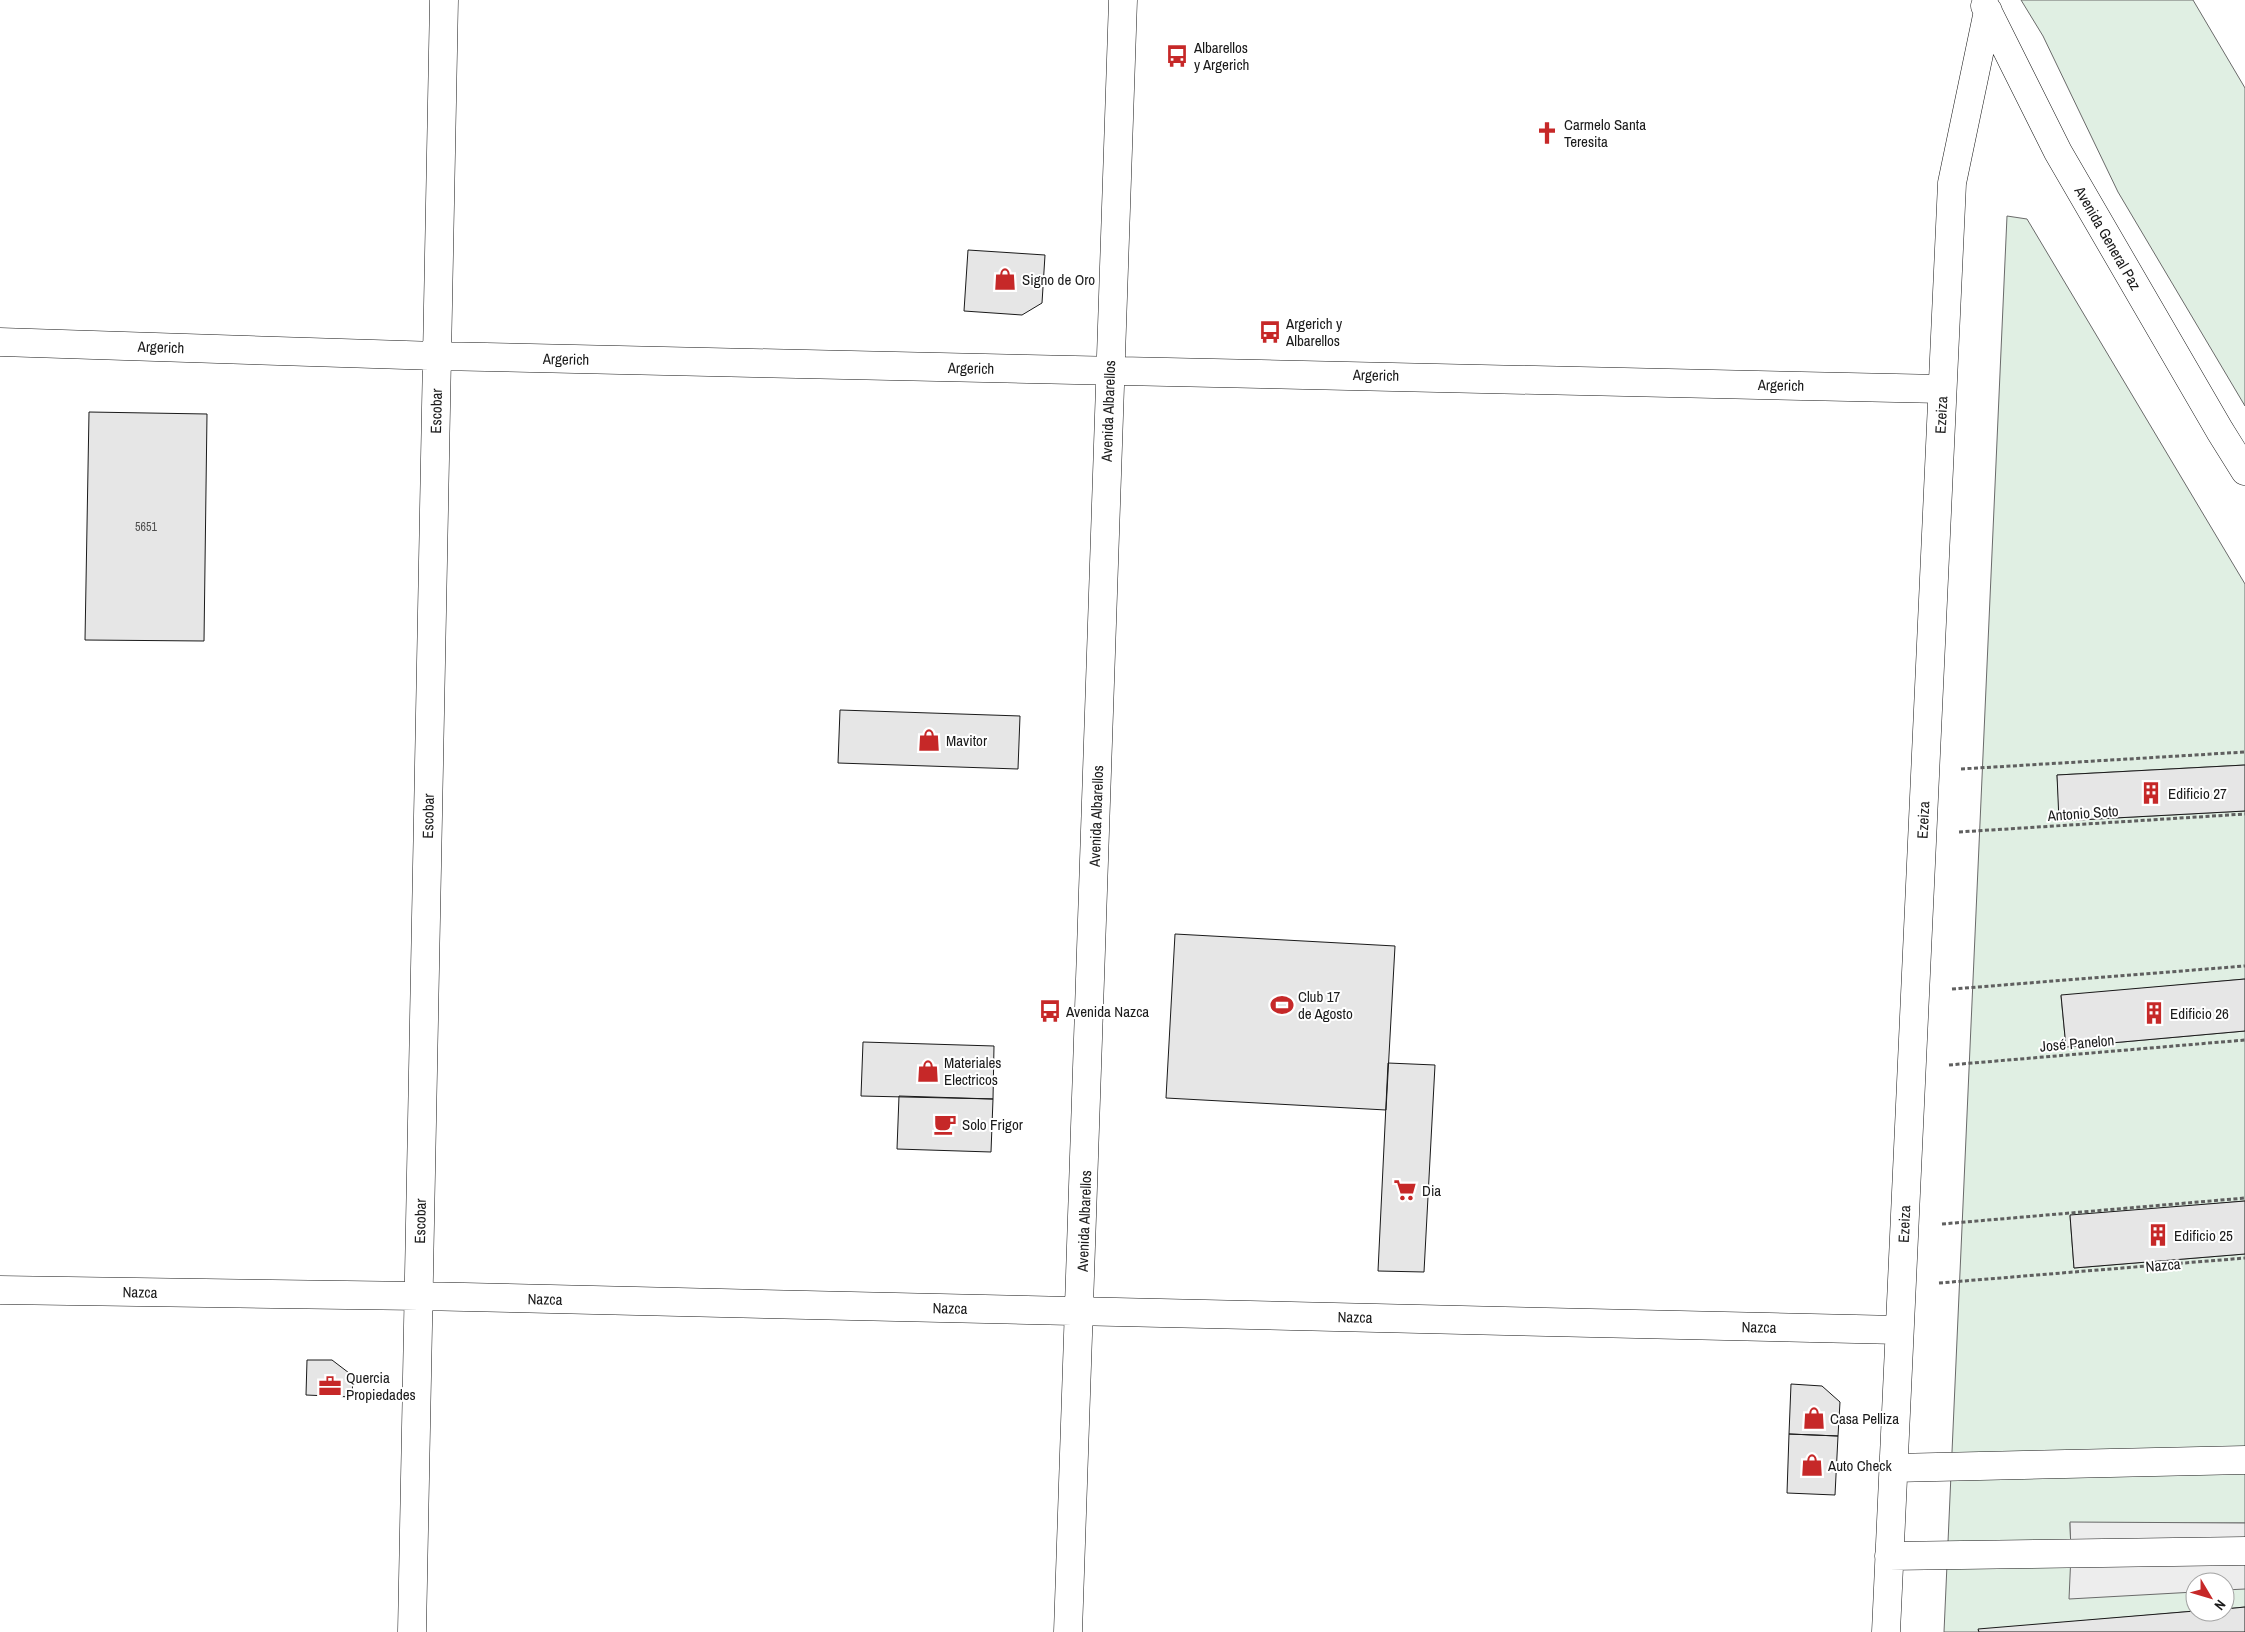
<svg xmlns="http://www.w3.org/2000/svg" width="2245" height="1632" font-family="'Archivo Narrow',sans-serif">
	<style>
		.green { fill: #e0efe3; stroke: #6a6a6a }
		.parking { fill: #ededed; stroke: #6a6a6a }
		.building { fill: #e6e6e6; stroke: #1a1a1a }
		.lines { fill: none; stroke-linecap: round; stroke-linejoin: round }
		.minor-casing { stroke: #1a1a1a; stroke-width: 29 }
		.path { stroke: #5f5f5f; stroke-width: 3; stroke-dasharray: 4 2.5; stroke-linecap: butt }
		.minor { stroke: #fff; stroke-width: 28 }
		.labels { text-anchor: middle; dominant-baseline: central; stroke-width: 4; stroke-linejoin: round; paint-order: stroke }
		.number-label { font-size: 12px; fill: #4d4d4d }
		.poi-label { font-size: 15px; fill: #1a1a1a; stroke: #fff; text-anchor: start }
		.street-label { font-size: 15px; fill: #1a1a1a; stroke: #fff }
	</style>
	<rect width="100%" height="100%" fill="#fff"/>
	<!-- green -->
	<path class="green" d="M2021,0h172l52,88v318l-127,-214 -75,-156z
		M2007,216l20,3 218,365v181l-188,10 3,46 185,-10v168l-184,17 5,51 179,-16v170l-175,15 4,52 171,-14v269h-175l1,30 174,-2v56l-20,2v-27h-30v29l-217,19 1,2h-35z"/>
	<!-- parking -->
	<path class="parking" d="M2070,1522l175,1v66l-20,1v-8h-30v10l-126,7 2,-45z"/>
	<!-- building -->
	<path class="building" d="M968,250l77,5 -3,48 -20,12 -58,-4z
		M89,412l118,2 -3,227 -119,-1z
		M840,710l180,6 -2,53 -180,-6z
		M2245,765v46l-186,10 -2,-46z
		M1175,934l220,12 -9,164 -220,-12z
		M2245,979v52l-179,16 -5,-52z
		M863,1042l131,4 -1,53 -132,-3z
		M1388,1063l47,2 -11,207 -46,-1z
		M899,1096l94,3 -2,53 -94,-3z
		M2245,1201v53l-171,14 -4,-53z
		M307,1360h25l21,16 -1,21 -46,-2z
		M1791,1384l31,2 18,16 -2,34 -49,-2z
		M1789,1434l49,2 -3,59 -48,-2z
		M2245,1607v25h-266l-1,-3 217,-18 30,1v-3z"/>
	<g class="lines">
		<defs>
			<path id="minor" d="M1985,6l73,146 162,279 25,40
				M0,342l437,14 1505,33
				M0,1290l419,6 1480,34
				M1893,1468l352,-8
				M1889,1556l356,-5
				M412,1632l32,-1632
				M1068,1632c22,-544 33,-1088 55,-1632
				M1886,1632l66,-1449 36,-172"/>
		</defs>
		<!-- minor casing -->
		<use href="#minor" class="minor-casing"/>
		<!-- path -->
		<path class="path" d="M1961,769l284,-17
			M1959,832l286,-18
			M1952,989l293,-23
			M1949,1065l296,-25
			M1942,1224l303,-26
			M1939,1283l306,-25"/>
		<!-- minor -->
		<use href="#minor" class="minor"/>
	</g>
	<!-- icons -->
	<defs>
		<symbol id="bus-bare" viewBox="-9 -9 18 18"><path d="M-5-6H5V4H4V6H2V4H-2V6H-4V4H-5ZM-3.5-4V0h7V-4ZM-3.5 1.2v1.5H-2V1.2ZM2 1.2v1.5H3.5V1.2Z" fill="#c62828" stroke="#fff" stroke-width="2.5" paint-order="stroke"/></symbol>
		<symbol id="church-bare" viewBox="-9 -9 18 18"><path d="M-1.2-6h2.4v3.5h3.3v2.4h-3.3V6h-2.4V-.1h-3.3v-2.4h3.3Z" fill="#c62828" stroke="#fff" stroke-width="2.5" paint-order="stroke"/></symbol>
		<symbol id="shop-bare" viewBox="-9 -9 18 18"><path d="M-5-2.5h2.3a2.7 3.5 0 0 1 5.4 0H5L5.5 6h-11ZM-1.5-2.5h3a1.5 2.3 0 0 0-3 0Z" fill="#c62828" stroke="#fff" stroke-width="2.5" paint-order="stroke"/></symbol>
		<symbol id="building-bare" viewBox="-9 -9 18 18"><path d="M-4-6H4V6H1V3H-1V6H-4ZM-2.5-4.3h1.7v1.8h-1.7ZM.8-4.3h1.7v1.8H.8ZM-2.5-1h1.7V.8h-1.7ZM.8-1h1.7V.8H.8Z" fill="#c62828" stroke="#fff" stroke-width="2.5" paint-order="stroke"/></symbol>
		<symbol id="stadium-bare" viewBox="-9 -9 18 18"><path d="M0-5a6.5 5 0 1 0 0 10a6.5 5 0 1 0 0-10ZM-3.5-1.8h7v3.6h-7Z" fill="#c62828" stroke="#fff" stroke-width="2.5" paint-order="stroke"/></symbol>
		<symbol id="cafe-bare" viewBox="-9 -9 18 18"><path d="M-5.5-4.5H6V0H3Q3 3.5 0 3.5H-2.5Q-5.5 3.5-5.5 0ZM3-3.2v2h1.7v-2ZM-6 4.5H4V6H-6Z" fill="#c62828" stroke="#fff" stroke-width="2.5" paint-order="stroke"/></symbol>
		<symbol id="supermarket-bare" viewBox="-9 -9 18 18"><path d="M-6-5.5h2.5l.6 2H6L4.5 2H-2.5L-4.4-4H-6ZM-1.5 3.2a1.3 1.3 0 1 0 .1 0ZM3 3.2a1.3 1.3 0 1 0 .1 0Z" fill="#c62828" stroke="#fff" stroke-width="2.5" paint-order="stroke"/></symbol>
		<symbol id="office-bare" viewBox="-9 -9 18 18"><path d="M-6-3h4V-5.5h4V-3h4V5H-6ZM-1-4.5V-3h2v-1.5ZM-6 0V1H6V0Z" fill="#c62828" stroke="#fff" stroke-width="2.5" paint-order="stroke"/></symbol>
	</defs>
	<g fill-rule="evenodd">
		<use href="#bus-bare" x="1161" y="40" width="32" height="32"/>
		<use href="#church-bare" x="1531" y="117" width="32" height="32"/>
		<use href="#shop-bare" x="989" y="263" width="32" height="32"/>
		<use href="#bus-bare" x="1254" y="316" width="32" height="32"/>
		<use href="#shop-bare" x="913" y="724" width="32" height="32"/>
		<use href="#building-bare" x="2135" y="777" width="32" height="32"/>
		<use href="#stadium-bare" x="1266" y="989" width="32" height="32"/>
		<use href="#bus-bare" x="1034" y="995" width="32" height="32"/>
		<use href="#building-bare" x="2138" y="997" width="32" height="32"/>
		<use href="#shop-bare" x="912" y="1055" width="32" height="32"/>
		<use href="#cafe-bare" x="929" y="1108" width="32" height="32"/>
		<use href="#supermarket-bare" x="1389" y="1174" width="32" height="32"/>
		<use href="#building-bare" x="2142" y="1219" width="32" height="32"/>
		<use href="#office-bare" x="314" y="1370" width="32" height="32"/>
		<use href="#shop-bare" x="1798" y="1402" width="32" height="32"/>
		<use href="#shop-bare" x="1796" y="1449" width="32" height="32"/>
	</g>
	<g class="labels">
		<!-- number labels -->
		<g class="number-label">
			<text x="146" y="527">5651</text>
		</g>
		<!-- poi labels -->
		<g class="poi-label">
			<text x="1194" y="47">Albarellos<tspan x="1194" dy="17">y Argerich</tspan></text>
			<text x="1564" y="124">Carmelo Santa<tspan x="1564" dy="17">Teresita</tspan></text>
			<text x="1022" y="279">Signo de Oro</text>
			<text x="1286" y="323">Argerich y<tspan x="1286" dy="17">Albarellos</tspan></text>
			<text x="946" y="740">Mavitor</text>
			<text x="2168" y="793">Edificio 27</text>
			<text x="1298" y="996">Club 17<tspan x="1298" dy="17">de Agosto</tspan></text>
			<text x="1066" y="1011">Avenida Nazca</text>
			<text x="2170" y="1013">Edificio 26</text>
			<text x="944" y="1062">Materiales<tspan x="944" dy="17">Electricos</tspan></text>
			<text x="962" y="1124">Solo Frigor</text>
			<text x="1422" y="1190">Dia</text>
			<text x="2174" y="1235">Edificio 25</text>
			<text x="346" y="1377">Quercia<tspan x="346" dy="17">Propiedades</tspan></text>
			<text x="1830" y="1418">Casa Pelliza</text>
			<text x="1828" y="1465">Auto Check</text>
		</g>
		<!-- street labels -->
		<g class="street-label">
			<text transform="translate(2108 238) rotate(60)">Avenida General Paz</text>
			<text transform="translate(161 347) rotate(2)">Argerich</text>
			<text transform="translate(566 359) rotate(1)">Argerich</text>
			<text transform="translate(971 368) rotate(1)">Argerich</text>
			<text transform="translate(1376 375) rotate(1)">Argerich</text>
			<text transform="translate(1781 385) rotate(1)">Argerich</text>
			<text transform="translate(436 411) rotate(-89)">Escobar</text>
			<text transform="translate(1108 411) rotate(-88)">Avenida Albarellos</text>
			<text transform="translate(1941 415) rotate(-87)">Ezeiza</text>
			<text transform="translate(2083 813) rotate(-4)">Antonio Soto</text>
			<text transform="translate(428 816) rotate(-89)">Escobar</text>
			<text transform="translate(1096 816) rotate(-88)">Avenida Albarellos</text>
			<text transform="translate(1923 820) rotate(-87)">Ezeiza</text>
			<text transform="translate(2077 1043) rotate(-5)">José Panelon</text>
			<text transform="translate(420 1221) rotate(-89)">Escobar</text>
			<text transform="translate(1084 1221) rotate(-88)">Avenida Albarellos</text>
			<text transform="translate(1904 1224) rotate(-88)">Ezeiza</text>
			<text transform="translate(2163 1265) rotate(-5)">Nazca</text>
			<text transform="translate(140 1292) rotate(1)">Nazca</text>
			<text transform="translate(545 1299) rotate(1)">Nazca</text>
			<text transform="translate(950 1308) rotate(1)">Nazca</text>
			<text transform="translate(1355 1317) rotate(1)">Nazca</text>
			<text transform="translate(1759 1327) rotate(1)">Nazca</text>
		</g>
	</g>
	<!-- north arrow -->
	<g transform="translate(2210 1597) rotate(128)"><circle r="24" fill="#ffffff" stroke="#a3a3a3"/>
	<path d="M0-4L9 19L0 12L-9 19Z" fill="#c62828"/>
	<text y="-8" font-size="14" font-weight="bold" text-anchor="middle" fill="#1a1a1a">N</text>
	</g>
</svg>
